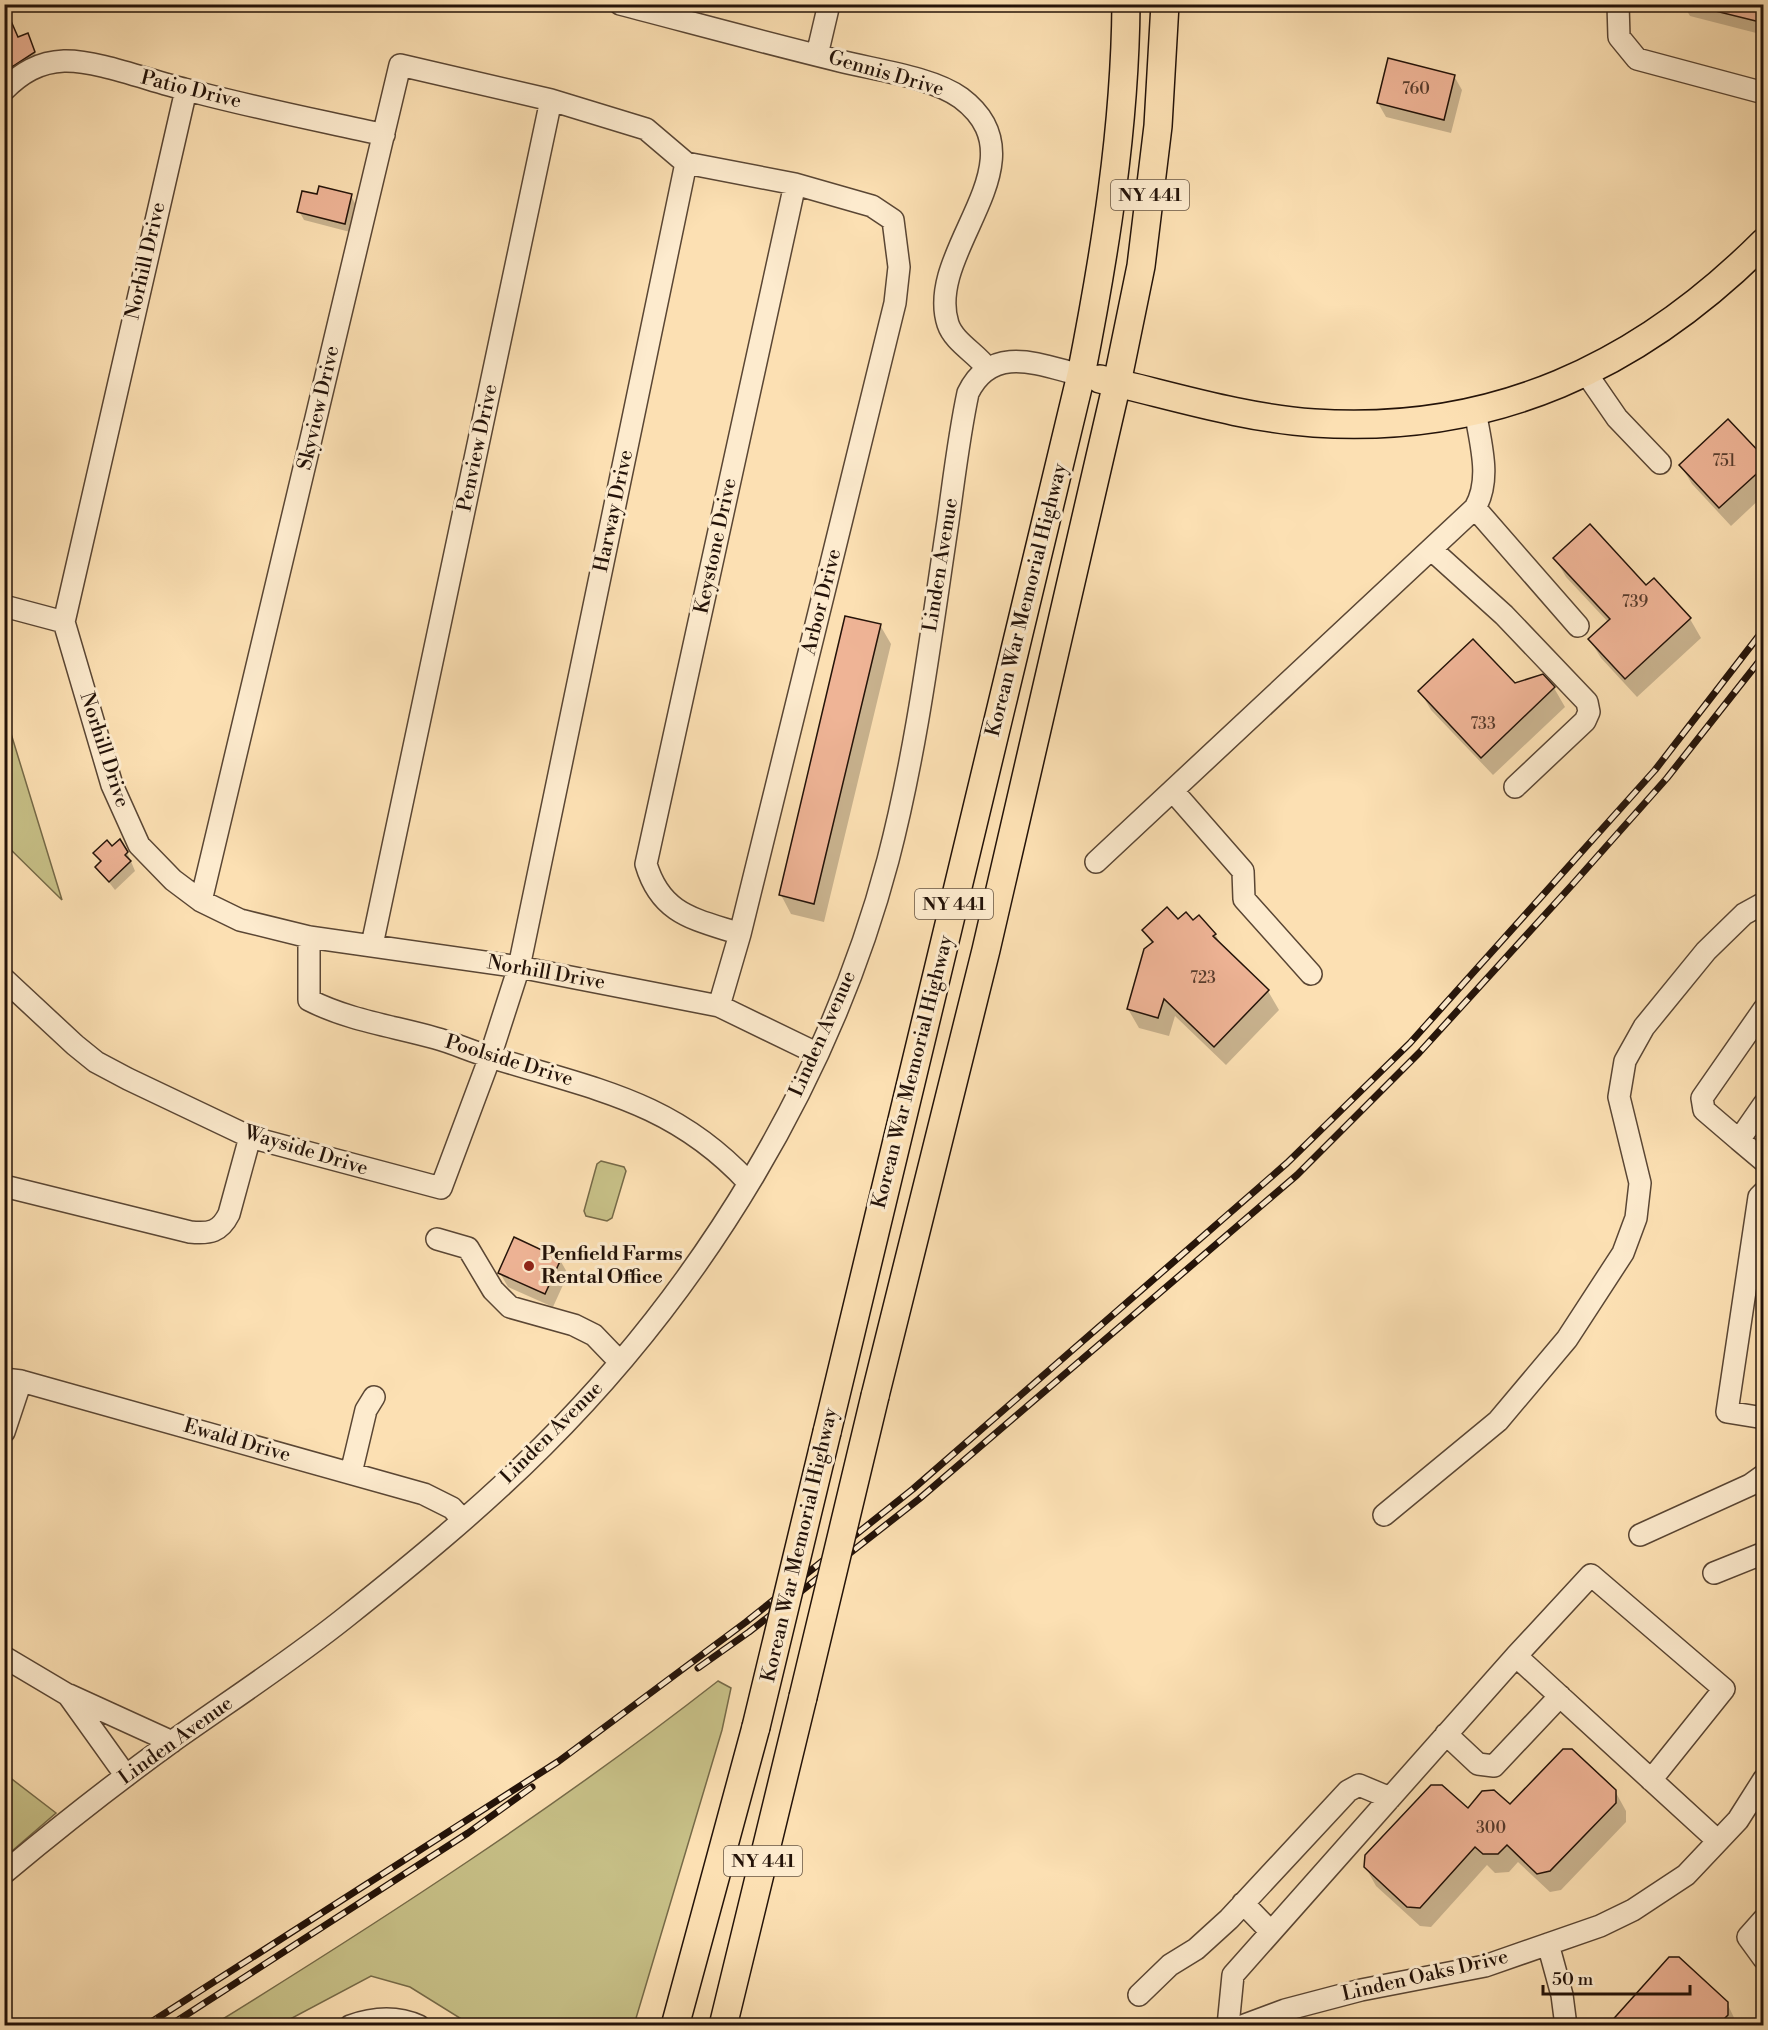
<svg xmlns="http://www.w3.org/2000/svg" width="1768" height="2030" font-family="'Libre Bodoni',serif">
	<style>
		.green { fill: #c7c087; stroke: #766a48; stroke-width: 1.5 }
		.shadow { fill: #0003 }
		.building { fill: #efb496; stroke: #241309; stroke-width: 1.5 }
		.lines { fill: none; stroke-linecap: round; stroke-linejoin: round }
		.minor-casing { stroke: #5a4634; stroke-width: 24 }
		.major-casing { stroke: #241309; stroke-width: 30 }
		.minor { stroke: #fdebce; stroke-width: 21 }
		.major { stroke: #fce0b3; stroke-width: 27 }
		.rail-casing { stroke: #241309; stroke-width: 7 }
		.rail { stroke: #fdebce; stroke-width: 4.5; stroke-dasharray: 14; stroke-linecap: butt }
		.major-bridge-casing { stroke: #241309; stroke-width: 30; stroke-linecap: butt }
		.major-bridge { stroke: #fce0b3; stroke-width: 27 }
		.poi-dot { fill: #8f2418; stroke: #fdebce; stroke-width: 2 }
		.labels { text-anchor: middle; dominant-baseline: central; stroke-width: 6; stroke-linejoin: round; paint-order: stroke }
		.number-label { font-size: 16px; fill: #573b2c }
		.shield { fill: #fdebce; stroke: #655444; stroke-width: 1.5 }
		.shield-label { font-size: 18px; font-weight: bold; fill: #241309 }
		.street-label { font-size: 20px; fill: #241309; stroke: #fdebce }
		.poi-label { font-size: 20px; font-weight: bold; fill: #241309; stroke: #fdebce; text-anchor: start }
	</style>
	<rect width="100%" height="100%" fill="#fce0b3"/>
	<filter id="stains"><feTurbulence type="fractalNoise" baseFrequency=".00333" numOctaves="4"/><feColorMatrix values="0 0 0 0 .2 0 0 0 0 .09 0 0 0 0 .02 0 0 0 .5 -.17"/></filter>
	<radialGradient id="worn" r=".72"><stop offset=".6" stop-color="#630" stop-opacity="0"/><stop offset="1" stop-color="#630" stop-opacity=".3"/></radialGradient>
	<!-- green -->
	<path class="green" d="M5,714l57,186 -57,-56z
		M601,1161l23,6 2,4 -14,47 -5,3 -21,-5 -2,-5 13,-47z
		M718,1681l13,7 -9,42 -88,295h-163l-61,-38 -39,-11 -92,49h-66c173,-107 345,-219 505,-344z
		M4,1773l52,40 -51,44h-1z"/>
	<!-- shadow -->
	<path class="shadow" d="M1683,4h81v31l-74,-19z
		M9,18l10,20 8,-3 12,27 -21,13 -5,-9z
		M1454,76l8,14 -11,43 -65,-16 -8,-14z
		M318,196h33l5,9 -6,27 -46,-12 -5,-9z
		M1764,459v36l-33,31 -39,-42 -11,-18z
		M1555,558l91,29 8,-7 36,39 11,19 -64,59 -36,-39 -11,-18 18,-18 -42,-45z
		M880,625l11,19 -67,278 -33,-8 -10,-19z
		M1542,676l12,12 11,19 -72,68 -62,-65 -11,-19 95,-6z
		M127,852l8,19 -20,19 -18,-23 4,-4 -6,-10z
		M1178,921l15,1 22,12 7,12 46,45 11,19 -53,55 -51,-49 -6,20 -30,-8 -11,-19 24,-65 -8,-13z
		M560,1260l8,14 -15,33 -45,-20 -8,-14z
		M1615,1791l11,20v11l-65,68 -11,2 -32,-30 -9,10 -14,1 -8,-8 -56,62 -11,-1 -44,-40 -11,-20 103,-56z
		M1670,1958l57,45 11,23h-128z"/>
	<!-- building -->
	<path class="building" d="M1711,4h53v19l-53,-13z
		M4,5l14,32 10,-4 7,19 -23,15 -8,-19z
		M1388,58l67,17 -11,45 -67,-17z
		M319,186l33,8 -7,30 -48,-12 5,-21 15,3z
		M1728,419l36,38v10l-45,41 -40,-43z
		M1590,524l56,61 8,-7 37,40 -66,61 -37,-40 22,-20 -57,-61z
		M845,616l36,8 -67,280 -35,-9z
		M1473,639l42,44 28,-9 12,13 -74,71 -63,-67z
		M120,839l8,13 -3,3 6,6 -22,21 -14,-15 6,-6 -8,-8 14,-13 5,6z
		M1167,907l11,12 8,-7 7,8 6,-5 17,19 -3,2 56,54 -55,57 -50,-48 -6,19 -31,-9 17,-60 9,-7 -11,-12z
		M514,1237l47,22 -16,35 -47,-21z
		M1563,1749h9l44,41v13l-66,68 -13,3 -30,-29 -9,9h-15l-8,-7 -55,61 -13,-1 -43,-40 1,-12 66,-70h11l26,23 14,-17 12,-1 16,14z
		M1669,1957h10l49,45v13l-10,10h-110z"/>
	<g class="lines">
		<defs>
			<path id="minor" d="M620,4c73,19 146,39 220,57 35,9 92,16 121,37 85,64 -37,152 -13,226 6,18 28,29 39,44
				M1618,4l1,33 18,22 127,34
				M817,55l12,-51
				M4,90c17,-17 35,-28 60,-29 33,-1 86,20 120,28 66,18 133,31 200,46
				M186,90l-122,532 48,163 27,60 34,35 28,21 39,19 69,17 210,30 200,39 97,47
				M1586,373l31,45 43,45
				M1475,508l103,118
				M1432,550l72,65 83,87 2,10 -4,9 -70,66
				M4,606l60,16
				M1173,791l70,80 1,28 67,75
				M1096,862l379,-354c17,-29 5,-66 0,-98
				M201,901l199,-836 151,35 95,29 40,34 109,21 77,22 21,14 6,47 -4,36 -155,631 -21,72
				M740,934c-45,-15 -79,-19 -94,-70l149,-680
				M309,937v63c39,20 83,26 126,38 19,5 37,14 56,19 101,32 181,43 257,125
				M372,945l179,-845
				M4,979l71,66 21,17 32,17 122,58 191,51 49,-131 29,-90 167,-804
				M1764,1104l-25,36 25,21
				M1739,1140l-35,-30 -2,-12 62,-89
				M4,1186l186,46c20,2 30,0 39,-18l21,-77
				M1764,1192l-5,5 -32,215 37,6
				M437,1239l31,9 25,42 17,17 64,18 20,10 26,27
				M4,1379l17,2 403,113 28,14 10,11
				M4,1432l17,-51
				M351,1473l15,-63 8,-13
				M1384,1515l114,-94 69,-82 56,-86 13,-35 4,-35 -21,-86 6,-36 19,-34 62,-76 38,-37 20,-11
				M1640,1535l110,-50 14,-10
				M1714,1573l50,-20
				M4,1657l64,38 58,81
				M69,1695l103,47
				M1446,1734l32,30 16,2 66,-70
				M1651,1780l73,-91 -133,-114 -75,81 202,185
				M4,1873c55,-46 111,-90 169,-132 58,-41 118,-80 173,-124 68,-54 136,-110 197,-171 160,-159 287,-367 345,-586 29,-111 43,-226 60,-339 6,-42 11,-86 20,-128 24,-50 72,-28 113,-18
				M1243,1903l28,29
				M1764,1919l-16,18 16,22
				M1548,1944l14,51 4,31
				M1139,1995l31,-30 26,-16 33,-30 119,-128 11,-6 31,13
				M350,2026c22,-8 47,-10 69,0
				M1228,2026l5,-51 283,-319
				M1242,2026l43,-16 76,-20 124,-24 115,-40 33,-16 53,-35 52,-55 26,-41"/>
			<path id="major" d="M1100,379c70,16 142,39 214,44 179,12 325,-56 450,-181
				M875,1396l111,-446 131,-567 24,-117 17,-140 7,-122
				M827,1432l254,-1057c24,-122 44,-246 45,-371
				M675,2026l81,-299
				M723,2026l80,-329"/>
		</defs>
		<!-- minor casing -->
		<use href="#minor" class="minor-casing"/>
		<!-- major casing -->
		<use href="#major" class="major-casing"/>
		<!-- minor -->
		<use href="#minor" class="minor"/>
		<!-- major -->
		<use href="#major" class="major"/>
		<defs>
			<path id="rail" d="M698,1668l51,-36 170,-133 378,-324 122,-122 153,-168 95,-107 97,-123
				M145,2026l414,-265 187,-139 167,-133 374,-326 123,-120 245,-273 109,-141
				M169,2026l299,-193 64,-46"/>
		</defs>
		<!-- rail casing -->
		<use href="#rail" class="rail-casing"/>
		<!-- rail -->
		<use href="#rail" class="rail"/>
		<defs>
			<path id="major-bridge" d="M803,1697l72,-301
				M756,1727l71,-295"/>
		</defs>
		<!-- major-bridge casing -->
		<use href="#major-bridge" class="major-bridge-casing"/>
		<!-- major-bridge -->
		<use href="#major-bridge" class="major-bridge"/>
	</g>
	<!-- markers -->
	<circle class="poi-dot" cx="529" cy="1266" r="6"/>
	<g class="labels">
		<!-- number labels -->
		<g class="number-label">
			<text x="1416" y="89">760</text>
			<text x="1724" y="461">751</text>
			<text x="1635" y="602">739</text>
			<text x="1483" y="724">733</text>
			<text x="1203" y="978">723</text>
			<text x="1491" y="1828">300</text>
		</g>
		<!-- shield labels -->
		<g class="shield">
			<rect x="1111" y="180" width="78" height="30" rx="4.5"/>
			<rect x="915" y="889" width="78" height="30" rx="4.5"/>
			<rect x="724" y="1846" width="78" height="30" rx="4.5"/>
		</g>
		<g class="shield-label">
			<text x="1150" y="195">NY 441</text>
			<text x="954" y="904">NY 441</text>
			<text x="763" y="1861">NY 441</text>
		</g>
		<!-- street labels -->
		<g class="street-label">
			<text transform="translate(886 74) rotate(16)">Gennis Drive</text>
			<text transform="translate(191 90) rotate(14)">Patio Drive</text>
			<text transform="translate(146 261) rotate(-77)">Norhill Drive</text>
			<text transform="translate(319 408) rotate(-77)">Skyview Drive</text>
			<text transform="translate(478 448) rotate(-78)">Penview Drive</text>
			<text transform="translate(614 511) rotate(-78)">Harway Drive</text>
			<text transform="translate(716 546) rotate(-78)">Keystone Drive</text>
			<text transform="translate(941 565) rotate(-81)">Linden Avenue</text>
			<text transform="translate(1027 600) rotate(-76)">Korean War Memorial Highway</text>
			<text transform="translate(822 602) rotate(-76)">Arbor Drive</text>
			<text transform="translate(104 750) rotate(72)">Norhill Drive</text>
			<text transform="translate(546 973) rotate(10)">Norhill Drive</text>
			<text transform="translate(823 1034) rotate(-66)">Linden Avenue</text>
			<text transform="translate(509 1061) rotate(17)">Poolside Drive</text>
			<text transform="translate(913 1072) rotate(-76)">Korean War Memorial Highway</text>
			<text transform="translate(306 1151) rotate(17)">Wayside Drive</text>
			<text transform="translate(552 1433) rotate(-45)">Linden Avenue</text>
			<text transform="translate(237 1441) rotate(16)">Ewald Drive</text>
			<text transform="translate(800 1545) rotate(-77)">Korean War Memorial Highway</text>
			<text transform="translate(176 1741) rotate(-36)">Linden Avenue</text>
			<text transform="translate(1425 1976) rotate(-13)">Linden Oaks Drive</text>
		</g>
		<!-- poi labels -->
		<g class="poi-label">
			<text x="541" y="1254">Penfield Farms<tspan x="541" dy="23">Rental Office</tspan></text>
		</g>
	</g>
	<!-- margin -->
	<rect width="1768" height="2030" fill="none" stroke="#fce0b3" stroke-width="24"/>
	<rect x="6" y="6" width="1756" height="2018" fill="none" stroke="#241309" stroke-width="3"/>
	<rect x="12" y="12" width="1744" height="2006" fill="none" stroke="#241309" stroke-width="1.5"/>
	<!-- scale -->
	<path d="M1543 1985v9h147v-9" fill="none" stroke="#241309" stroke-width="3"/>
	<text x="1552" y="1985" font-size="18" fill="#241309" stroke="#fdebce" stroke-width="4.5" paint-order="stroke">50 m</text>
	<rect width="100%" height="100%" filter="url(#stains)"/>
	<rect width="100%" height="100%" fill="url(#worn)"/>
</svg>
